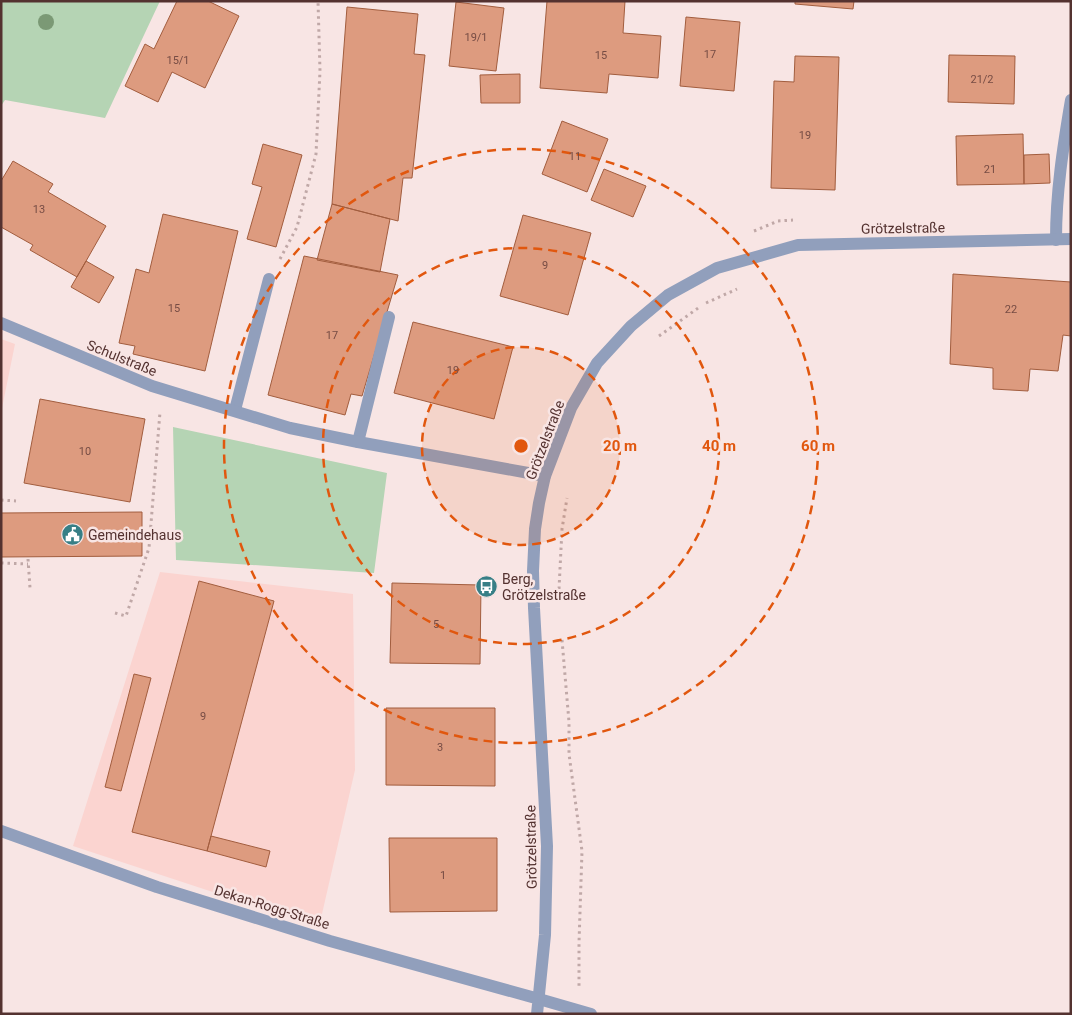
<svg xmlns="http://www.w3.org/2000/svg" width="1072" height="1015" font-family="Roboto,sans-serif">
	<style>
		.built { fill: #fbd4d0 }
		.green { fill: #b5d4b4 }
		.building { fill: #dd9b7f; stroke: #a25d3e }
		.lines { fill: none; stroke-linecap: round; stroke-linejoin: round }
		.path { stroke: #c0a8a7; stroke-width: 3; stroke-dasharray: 2.5 4; stroke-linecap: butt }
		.service { stroke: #919fbc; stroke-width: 12 }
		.minor { stroke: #919fbc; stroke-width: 12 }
		.tertiary { stroke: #919fbc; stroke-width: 12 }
		.tree { fill: #7b9975 }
		.ring { fill: none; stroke: #e1570e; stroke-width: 2.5; stroke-dasharray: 9 6 }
		.labels { text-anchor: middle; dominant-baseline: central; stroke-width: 5; stroke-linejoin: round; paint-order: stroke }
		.number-label { font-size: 11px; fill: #764c44 }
		.street-label { font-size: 14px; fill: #543230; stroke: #f8e5e4 }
		.poi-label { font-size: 14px; fill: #543230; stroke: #f8e5e4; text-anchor: start }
		.centre { fill: #e1570e; stroke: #f8e5e4; stroke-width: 2.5 }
		.ring-label { font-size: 15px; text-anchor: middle; font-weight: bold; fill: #e1570e; stroke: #f8e5e4; stroke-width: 5; stroke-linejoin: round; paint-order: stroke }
	</style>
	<rect width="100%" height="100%" fill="#f8e5e4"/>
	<!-- built -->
	<path class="built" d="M1,339l14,5 -14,69z
		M160,572l193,22 2,176 -36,157 -246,-81z"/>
	<!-- green -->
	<path class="green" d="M1,1h159l-55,117 -100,-18 -4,6z
		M173,427l214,46 -13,100 -198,-13z"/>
	<!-- building -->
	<path class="building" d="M177,1h31l31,15 -34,72 -33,-16 -14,30 -33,-16 20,-42 9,5z
		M547,1h78l-2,32 38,3 -3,42 -49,-4 -2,19 -67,-5z
		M795,1h59l-1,8 -58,-5z
		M456,2l48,6 -8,63 -47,-5z
		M347,7l71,7 -4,40 11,1 -13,123h-9l-5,43 -66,-17z
		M686,17l54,5 -6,69 -54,-5z
		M949,55l66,1 -1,48 -66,-2z
		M795,56l44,1 -4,133 -64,-2 3,-107 20,1z
		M520,74v29h-39l-1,-28z
		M562,121l46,18 -21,53 -45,-18z
		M1023,134l1,50 -67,1 -1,-49z
		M263,144l39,11 -26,92 -29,-8 15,-52 -10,-3z
		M1049,154l1,29 -26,1v-29z
		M13,161l40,23 -5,8 58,34 -29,51 -47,-27 3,-5 -32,-18v-46z
		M604,169l42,17 -13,31 -42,-17z
		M332,204l58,15 -10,53 -63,-12z
		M163,214l75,17 -33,140 -72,-17 2,-8 -16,-3 17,-74 13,4z
		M523,215l68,18 -23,82 -68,-19z
		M304,256l94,19 -36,121 -11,-2 -6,21 -77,-20z
		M86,261l28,16 -15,26 -28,-16z
		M953,274l118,8v54l-8,-1 -5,36 -28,-2 -2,22 -35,-2v-21l-43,-4z
		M413,322l100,25 -19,72 -100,-26z
		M40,399l105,20 -15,83 -106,-19z
		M142,512v44l-141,1v-44z
		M199,581l75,20 -67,250 -75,-19z
		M392,583l89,2 -1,79 -90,-1z
		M134,674l17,4 -30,113 -16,-4z
		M386,708h109v78l-109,-1z
		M211,836l59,15 -4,16 -59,-16z
		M389,838h108v73l-107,1z"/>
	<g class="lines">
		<!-- path -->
		<path class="path" d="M754,231l24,-10 15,-1
			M280,259l17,-32 19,-73 4,-83 -2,-70
			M706,303l31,-14
			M659,336l42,-30
			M1,500l15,1
			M28,559l2,29
			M1,563l27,1
			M559,589l3,-60 5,-31
			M115,613l11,3 23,-68 11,-136
			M562,640l7,82v32l13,97 -3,92v44"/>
		<!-- service -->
		<path class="service" d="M235,410l34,-131
			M358,442l31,-125"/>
		<!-- minor -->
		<path class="minor" d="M1056,240c0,-48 7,-93 15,-140
			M1,323l151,63 138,42 68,14 187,34
			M539,999l52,15"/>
		<!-- tertiary -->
		<path class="tertiary" d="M1,831l156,56 173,54 209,58
			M537,1014l8,-79 2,-89 -13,-238 -1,-37 2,-42 4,-26 6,-27 26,-68 26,-45 34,-37 37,-31 49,-27 81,-23 273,-6"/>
	</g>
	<!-- trees -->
	<circle class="tree" cx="46" cy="22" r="8"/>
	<!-- distance rings -->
	<circle cx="521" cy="446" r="99" fill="#e1570e" fill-opacity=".12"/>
	<g class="ring">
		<circle cx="521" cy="446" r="99"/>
		<circle cx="521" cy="446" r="198"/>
		<circle cx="521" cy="446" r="297"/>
	</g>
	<!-- icons -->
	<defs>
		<symbol id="civic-disc" viewBox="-11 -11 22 22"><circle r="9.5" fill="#377f86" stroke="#f8e5e4"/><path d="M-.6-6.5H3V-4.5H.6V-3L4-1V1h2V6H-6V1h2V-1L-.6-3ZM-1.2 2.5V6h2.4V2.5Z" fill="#fff"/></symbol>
		<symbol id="bus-disc" viewBox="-11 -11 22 22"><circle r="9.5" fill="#377f86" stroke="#f8e5e4"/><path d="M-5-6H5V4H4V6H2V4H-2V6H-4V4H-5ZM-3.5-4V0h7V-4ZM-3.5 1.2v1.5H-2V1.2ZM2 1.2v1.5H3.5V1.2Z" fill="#fff"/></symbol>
	</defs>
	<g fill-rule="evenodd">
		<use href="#civic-disc" x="60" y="522" width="25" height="25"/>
		<use href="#bus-disc" x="474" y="574" width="25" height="25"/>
	</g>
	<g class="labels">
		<!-- number labels -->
		<g class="number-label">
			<text x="476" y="37">19/1</text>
			<text x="710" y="54">17</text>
			<text x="601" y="55">15</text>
			<text x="178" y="60">15/1</text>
			<text x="982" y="79">21/2</text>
			<text x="805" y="135">19</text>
			<text x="575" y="156">11</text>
			<text x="990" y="169">21</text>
			<text x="39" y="209">13</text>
			<text x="545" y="265">9</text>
			<text x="174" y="308">15</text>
			<text x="1011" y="309">22</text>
			<text x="332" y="335">17</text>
			<text x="453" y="370">19</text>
			<text x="85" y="451">10</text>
			<text x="436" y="624">5</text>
			<text x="203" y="716">9</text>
			<text x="440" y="747">3</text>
			<text x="443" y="875">1</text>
		</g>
		<!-- street labels -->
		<g class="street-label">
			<text transform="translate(903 228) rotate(-1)">Grötzelstraße</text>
			<text transform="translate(122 358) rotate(22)">Schulstraße</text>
			<text transform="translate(545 440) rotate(-69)">Grötzelstraße</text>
			<text transform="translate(531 847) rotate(-91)">Grötzelstraße</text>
			<text transform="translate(272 907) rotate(17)">Dekan-Rogg-Straße</text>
		</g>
		<!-- poi labels -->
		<g class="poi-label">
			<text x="88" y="535">Gemeindehaus</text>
			<text x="502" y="579">Berg,<tspan x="502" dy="16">Grötzelstraße</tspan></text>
		</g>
	</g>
	<circle cx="521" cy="446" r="8" class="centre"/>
	<g class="ring-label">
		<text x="620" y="451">20 m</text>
		<text x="719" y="451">40 m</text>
		<text x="818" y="451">60 m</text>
	</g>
	<!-- border -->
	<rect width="1072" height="1015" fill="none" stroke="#543230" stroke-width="5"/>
</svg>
